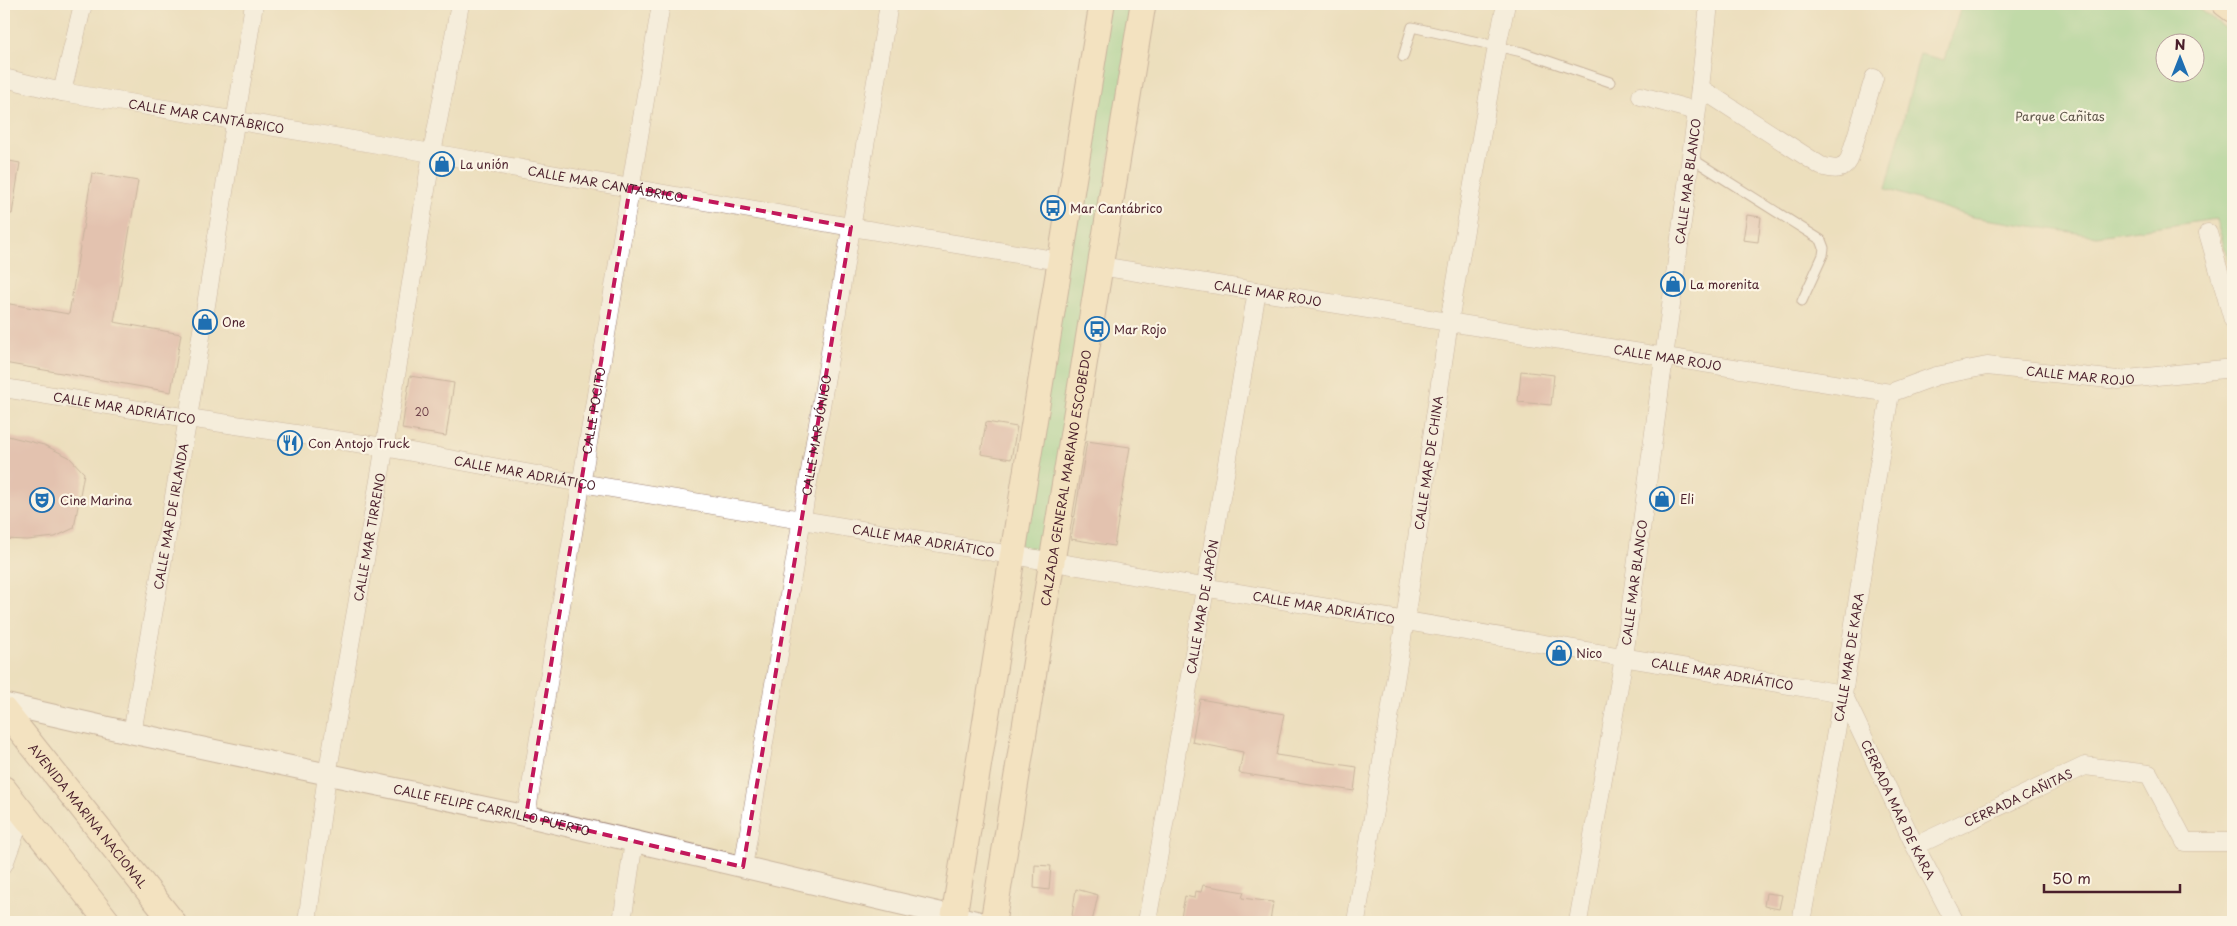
<svg xmlns="http://www.w3.org/2000/svg" width="2237" height="926" font-family="'Playpen Sans',sans-serif">
	<style>
		.green { fill: #8cd48f; stroke: #6b7a5d; fill-rule: evenodd }
		.building { fill: #d79f9d }
		.lines { fill: none; stroke-linecap: round; stroke-linejoin: round }
		.service-casing { stroke: #9b7f74; stroke-width: 11 }
		.minor-casing { stroke: #9b7f74; stroke-width: 19 }
		.tertiary-casing { stroke: #9b7f74; stroke-width: 23 }
		.secondary-casing { stroke: #9b7f74; stroke-width: 27 }
		.service { stroke: #fff; stroke-width: 9 }
		.minor { stroke: #fff; stroke-width: 18 }
		.tertiary { stroke: #fff; stroke-width: 21 }
		.secondary { stroke: #fbe6c3; stroke-width: 25 }
		.marked { fill: none; stroke: #c2185b; stroke-width: 4; stroke-dasharray: 10 6; stroke-linejoin: round }
		.labels { text-anchor: middle; dominant-baseline: central; stroke-width: 4.5; stroke-linejoin: round; paint-order: stroke }
		.number-label { font-size: 10px; fill: #6d3f48 }
		.street-label { font-size: 12px; fill: #4a1f2b; stroke: #fcf5e5 }
		.park-label { font-size: 12px; fill: #5e5549; stroke: #fcf5e5 }
		.poi-label { font-size: 12px; fill: #4a1f2b; stroke: #fcf5e5; text-anchor: start }
	</style>
	<rect width="100%" height="100%" fill="#fcf5e5"/>
	<filter id="ink" filterUnits="userSpaceOnUse"><feTurbulence type="fractalNoise" baseFrequency=".02" numOctaves="2"/><feDisplacementMap in="SourceGraphic" scale="10" xChannelSelector="R" yChannelSelector="G"/><feConvolveMatrix kernelMatrix="1 2 1 2 8 2 1 2 1" color-interpolation-filters="sRGB"/></filter>
	<filter id="wash" filterUnits="userSpaceOnUse"><feTurbulence type="fractalNoise" baseFrequency=".0096" numOctaves="4" result="noise"/><feDisplacementMap in="SourceGraphic" scale="20" xChannelSelector="R" yChannelSelector="G"/><feGaussianBlur stdDeviation="1.12" result="paint"/><feColorMatrix in="noise" values="0 0 0 0 0 0 0 0 0 0 0 0 0 0 0 0 0 1.4 0 .05"/><feComposite in="paint" operator="in"/></filter>
	<g filter="url(#wash)">
		<rect width="100%" height="100%" fill="#ecdfbd"/>
		<!-- green -->
		<path class="green" d="M1108,4h26l-87,548 -28,-4z
			M1962,4h231l40,30v242l-17,-57 -119,17 -125,-19 -86,-28 34,-135 24,6zM2164,42h30v30h-30z"/>
		<g id="blocks">
			<!-- building -->
			<path class="building" d="M4,160l16,3 -8,51 -8,-1z
				M92,173l46,8 -24,141 67,12 -10,58 -167,-29v-60l65,11z
				M1747,215l14,2 -3,25 -15,-2z
				M1521,371l33,4 -3,30 -33,-3z
				M410,376l44,7 -8,53 -44,-7z
				M986,422l31,5 -6,32 -30,-5z
				M4,435l40,10 25,12 15,16 -10,55 -19,9 -28,3 -23,-1z
				M1087,441l43,6 -16,99 -43,-7z
				M1200,699l84,15 -8,41 81,12 -3,24 -115,-18 4,-21 -51,-10z
				M1035,865l16,1 -2,24 -15,-2z
				M1203,885l41,7 -2,6 31,4 -3,20h-90l5,-26 9,2 1,-7 6,1z
				M1076,889l22,6 -6,27h-21z
				M1766,893l16,2 -3,14 -15,-3z"/>
		</g>
	</g>
	<g filter="url(#ink)">
		<use href="#blocks" fill-opacity="0" stroke="#9b7f74" stroke-width="1"/>
		<g class="lines">
			<defs>
				<path id="service" d="M1403,57l9,-30 110,25 88,30
					M1691,158l130,82 3,8 -1,7 -21,46"/>
				<g id="minor">
					<path id="s1" d="M4,78l58,14 370,61 419,74 209,34"/>
					<path d="M1700,88l121,78c11,3 22,6 28,-6l25,-82"/>
					<path d="M62,92l21,-88"/>
					<path d="M1641,96l55,15"/>
					<path d="M2208,233l25,87"/>
					<path id="s2" d="M1100,266l790,127 46,-17 51,-10 131,14 115,-12"/>
					<path id="s3" d="M4,388l184,30 196,29 197,36 1262,211"/>
					<path id="s4" d="M1843,694l72,152 40,76"/>
					<path id="s5" d="M132,733l56,-315 66,-414"/>
					<path id="s6" d="M526,816l135,-812"/>
					<path id="s7" d="M1915,846l170,-80 64,8 36,68h48"/>
					<path d="M4,864l19,-52"/>
					<path id="s8" d="M743,867l146,-863"/>
					<path id="s9" d="M307,922l20,-147 53,-300 52,-322 28,-149"/>
					<path d="M622,922l12,-81"/>
					<path id="s10" d="M1147,922l110,-631"/>
					<path id="s11" d="M1356,922l49,-302 44,-298 48,-276 9,-42"/>
					<path id="s12" d="M1578,922l46,-265 76,-569 9,-84"/>
					<path id="s13" d="M1801,922l42,-228 47,-301"/>
				</g>
				<g id="tertiary">
					<path id="s14" d="M4,704l128,29 394,83 452,106"/>
				</g>
				<g id="secondary">
					<path d="M2225,4l8,6"/>
					<path id="s15" d="M4,710l169,212"/>
					<path d="M4,789l104,133"/>
					<path d="M953,922l149,-918"/>
					<path id="s16" d="M993,922l150,-918"/>
				</g>
			</defs>
			<!-- service casing -->
			<use href="#service" class="service-casing"/>
			<!-- minor casing -->
			<use href="#minor" class="minor-casing"/>
			<!-- tertiary casing -->
			<use href="#tertiary" class="tertiary-casing"/>
			<!-- secondary casing -->
			<use href="#secondary" class="secondary-casing"/>
			<!-- service -->
			<use href="#service" class="service"/>
			<!-- minor -->
			<use href="#minor" class="minor"/>
			<!-- tertiary -->
			<use href="#tertiary" class="tertiary"/>
			<!-- secondary -->
			<use href="#secondary" class="secondary"/>
		</g>
	</g>
	<!-- marked area -->
	<path d="M0 0H2237V926H0ZM630,187l221,40 -108,640 -217,-51z" fill="#ecdfbd" fill-opacity=".55" fill-rule="evenodd"/>
	<path class="marked" d="M630,187l221,40 -108,640 -217,-51z"/>
	<!-- icons -->
	<defs>
		<symbol id="shop-ring" viewBox="-11 -11 22 22"><circle r="9.5" fill="#fcf5e5" stroke="#1f6fb2" stroke-width="1.5"/><path d="M-5-2.5h2.3a2.7 3.5 0 0 1 5.4 0H5L5.5 6h-11ZM-1.5-2.5h3a1.5 2.3 0 0 0-3 0Z" fill="#1f6fb2"/></symbol>
		<symbol id="bus-ring" viewBox="-11 -11 22 22"><circle r="9.5" fill="#fcf5e5" stroke="#1f6fb2" stroke-width="1.5"/><path d="M-5-6H5V4H4V6H2V4H-2V6H-4V4H-5ZM-3.5-4V0h7V-4ZM-3.5 1.2v1.5H-2V1.2ZM2 1.2v1.5H3.5V1.2Z" fill="#1f6fb2"/></symbol>
		<symbol id="restaurant-ring" viewBox="-11 -11 22 22"><circle r="9.5" fill="#fcf5e5" stroke="#1f6fb2" stroke-width="1.5"/><path d="M-5-6h1v4h1v-4h1v4h1v-4h1v5L-1.5 .5V6h-2V.5L-5-1ZM5-6V6H3V1.5H1.5Q1.5-4 5-6Z" fill="#1f6fb2"/></symbol>
		<symbol id="theatre-ring" viewBox="-11 -11 22 22"><circle r="9.5" fill="#fcf5e5" stroke="#1f6fb2" stroke-width="1.5"/><path d="M-5-5.5Q0-4 5-5.5V0Q5 5 0 6Q-5 5-5 0ZM-3.3-2.5H-1v1.5H-3.3ZM1-2.5H3.3v1.5H1ZM-2.8 1Q0 5.5 2.8 1Z" fill="#1f6fb2"/></symbol>
	</defs>
	<g fill-rule="evenodd">
		<use href="#shop-ring" x="428" y="150" width="28" height="28"/>
		<use href="#bus-ring" x="1039" y="194" width="28" height="28"/>
		<use href="#shop-ring" x="1659" y="270" width="28" height="28"/>
		<use href="#shop-ring" x="191" y="308" width="28" height="28"/>
		<use href="#bus-ring" x="1083" y="315" width="28" height="28"/>
		<use href="#restaurant-ring" x="276" y="429" width="28" height="28"/>
		<use href="#shop-ring" x="1648" y="485" width="28" height="28"/>
		<use href="#theatre-ring" x="28" y="486" width="28" height="28"/>
		<use href="#shop-ring" x="1545" y="639" width="28" height="28"/>
	</g>
	<g class="labels">
		<!-- number labels -->
		<g class="number-label">
			<text x="422" y="411">20</text>
		</g>
		<!-- street labels -->
		<g class="street-label">
			<text stroke="none"><textPath href="#s1" startOffset="206">CALLE MAR CANTÁBRICO</textPath></text>
			<text stroke="none"><textPath href="#s12" startOffset="749">CALLE MAR BLANCO</textPath></text>
			<text stroke="none"><textPath href="#s1" startOffset="611">CALLE MAR CANTÁBRICO</textPath></text>
			<text stroke="none"><textPath href="#s2" startOffset="170">CALLE MAR ROJO</textPath></text>
			<text stroke="none"><textPath href="#s2" startOffset="575">CALLE MAR ROJO</textPath></text>
			<text stroke="none"><textPath href="#s2" startOffset="995">CALLE MAR ROJO</textPath></text>
			<text stroke="none"><textPath href="#s3" startOffset="122">CALLE MAR ADRIÁTICO</textPath></text>
			<text stroke="none"><textPath href="#s6" startOffset="411">CALLE POCITO</textPath></text>
			<text stroke="none"><textPath href="#s8" startOffset="438">CALLE MAR JÓNICO</textPath></text>
			<text stroke="none"><textPath href="#s11" startOffset="465">CALLE MAR DE CHINA</textPath></text>
			<text stroke="none"><textPath href="#s3" startOffset="528">CALLE MAR ADRIÁTICO</textPath></text>
			<text stroke="none"><textPath href="#s16" startOffset="450">CALZADA GENERAL MARIANO ESCOBEDO</textPath></text>
			<text stroke="none"><textPath href="#s5" startOffset="220">CALLE MAR DE IRLANDA</textPath></text>
			<text stroke="none"><textPath href="#s9" startOffset="390">CALLE MAR TIRRENO</textPath></text>
			<text stroke="none"><textPath href="#s3" startOffset="932">CALLE MAR ADRIÁTICO</textPath></text>
			<text stroke="none"><textPath href="#s12" startOffset="344">CALLE MAR BLANCO</textPath></text>
			<text stroke="none"><textPath href="#s3" startOffset="1338">CALLE MAR ADRIÁTICO</textPath></text>
			<text stroke="none"><textPath href="#s10" startOffset="320">CALLE MAR DE JAPÓN</textPath></text>
			<text stroke="none"><textPath href="#s13" startOffset="269">CALLE MAR DE KARA</textPath></text>
			<text stroke="none"><textPath href="#s3" startOffset="1742">CALLE MAR ADRIÁTICO</textPath></text>
			<text stroke="none"><textPath href="#s7" startOffset="114">CERRADA CAÑITAS</textPath></text>
			<text stroke="none"><textPath href="#s4" startOffset="128">CERRADA MAR DE KARA</textPath></text>
			<text stroke="none"><textPath href="#s14" startOffset="499">CALLE FELIPE CARRILLO PUERTO</textPath></text>
			<text stroke="none"><textPath href="#s15" startOffset="135">AVENIDA MARINA NACIONAL</textPath></text>
		</g>
		<!-- park labels -->
		<g class="park-label">
			<text x="2060" y="116">Parque Cañitas</text>
		</g>
		<!-- poi labels -->
		<g class="poi-label">
			<text x="460" y="164">La unión</text>
			<text x="1070" y="208">Mar Cantábrico</text>
			<text x="1690" y="284">La morenita</text>
			<text x="222" y="322">One</text>
			<text x="1114" y="329">Mar Rojo</text>
			<text x="308" y="443">Con Antojo Truck</text>
			<text x="1680" y="499">Eli</text>
			<text x="60" y="500">Cine Marina</text>
			<text x="1576" y="653">Nico</text>
		</g>
	</g>
	<!-- margin -->
	<rect width="2237" height="926" fill="none" stroke="#fcf5e5" stroke-width="20"/>
	<!-- north arrow -->
	<g transform="translate(2180 58)"><circle r="24" fill="#fcf5e5" stroke="#b59f9b"/>
	<path d="M0-4L9 19L0 12L-9 19Z" fill="#1f6fb2"/>
	<text y="-8" font-size="14" font-weight="bold" text-anchor="middle" fill="#4a1f2b">N</text>
	</g>
	<!-- scale -->
	<path d="M2044 884v8h136v-8" fill="none" stroke="#4a1f2b" stroke-width="2.5"/>
	<text x="2052" y="884" font-size="15" fill="#4a1f2b" stroke="#fcf5e5" stroke-width="4" paint-order="stroke">50 m</text>
</svg>
